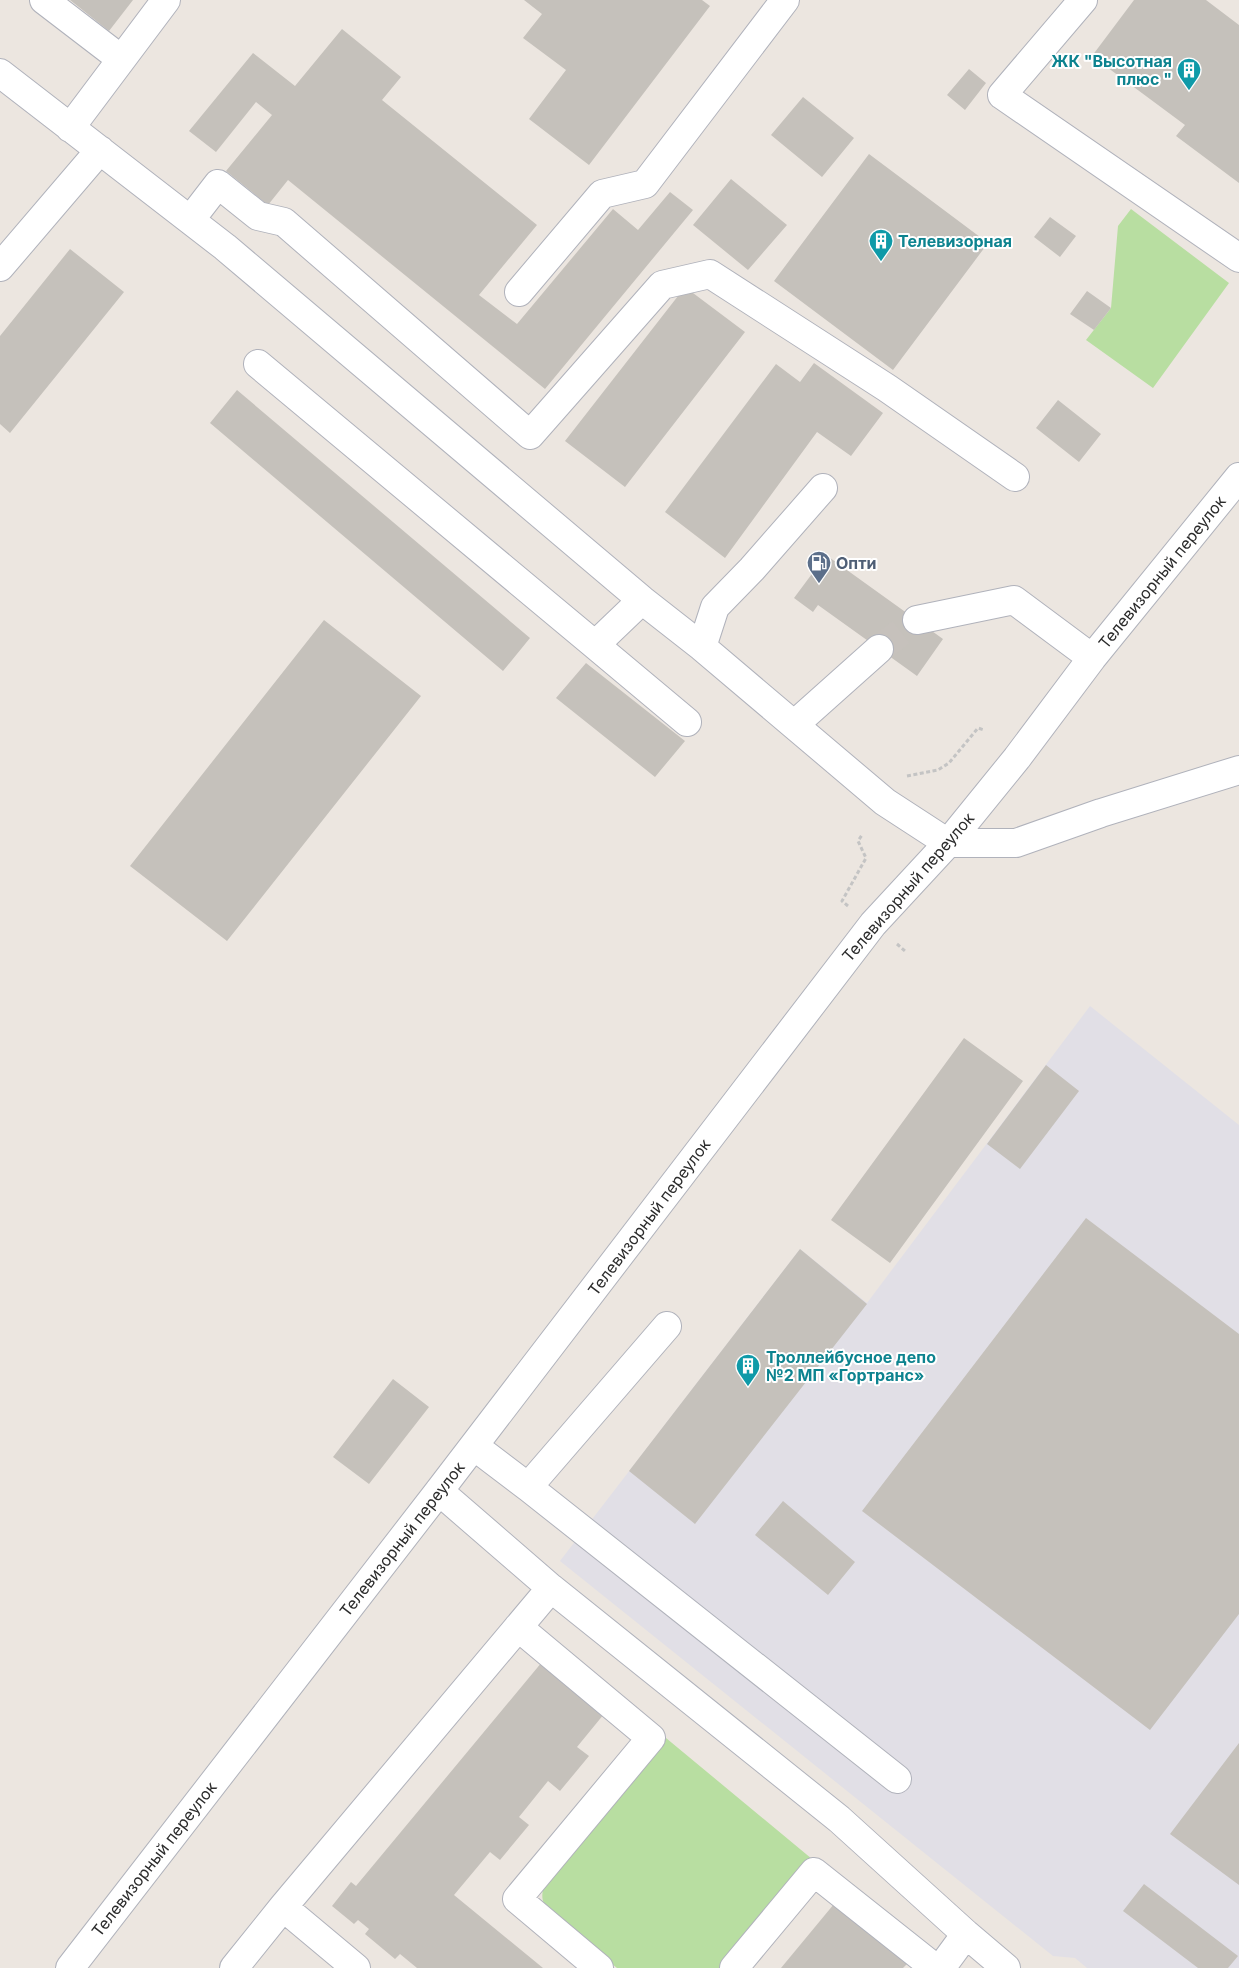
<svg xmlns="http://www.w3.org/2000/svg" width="1239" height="1968" font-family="Inter,sans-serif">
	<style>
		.industrial { fill: #e1dfe6 }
		.green { fill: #b8dea1 }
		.building { fill: #c5c1bb }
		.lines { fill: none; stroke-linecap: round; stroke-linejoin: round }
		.minor-tunnel { stroke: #c6c1bc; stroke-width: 28; stroke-dasharray: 28 14; stroke-linecap: butt }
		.minor-casing { stroke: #b0b2bb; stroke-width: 30 }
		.path { stroke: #c4c4c4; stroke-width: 3; stroke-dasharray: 4 2.5; stroke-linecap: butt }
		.minor { stroke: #fff; stroke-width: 28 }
		.labels { text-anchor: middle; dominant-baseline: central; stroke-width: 4; stroke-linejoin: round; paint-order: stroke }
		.culture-label { font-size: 16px; font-weight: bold; fill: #0d838f; stroke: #fff; text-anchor: start }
		.service-label { font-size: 16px; font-weight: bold; fill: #4e5e75; stroke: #fff; text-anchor: start }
		.street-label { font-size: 16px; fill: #2c2c2c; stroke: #fff }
	</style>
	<rect width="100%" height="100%" fill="#ece6e0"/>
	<!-- industrial -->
	<path class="industrial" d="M1090,1006l149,119v843h-152l-12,-10 -22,-2 -493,-395 240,-312 67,54z"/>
	<!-- green -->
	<path class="green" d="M1131,209l98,74 -76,105 -67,-48 25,-32 7,-82z
		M666,1738l146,121 -92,109h-103l-66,-54c-10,-11 -11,-19 -5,-33z"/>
	<!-- building -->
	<path class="building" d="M70,0h63l-24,31z
		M524,0h178l8,6 -121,159 -60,-46 37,-49 -43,-32 19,-24z
		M1134,0h72l33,25v158l-63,-47 9,-11 -93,-69z
		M342,29l59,48 -19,23 155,125 -58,70 38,29 96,-115 25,21 32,-38 23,18 -148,179 -257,-209 -20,25 -42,-34 46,-56 -16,-13 -40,50 -27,-21 64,-78 42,33z
		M969,69l17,14 -21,27 -18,-15z
		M803,97l51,41 -32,39 -51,-42z
		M869,154l119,89 -95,127 -119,-89z
		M731,179l56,46 -39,45 -55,-45z
		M1050,217l26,19 -16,21 -26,-20z
		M70,249l54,43 -114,141 -10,-9v-88z
		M685,287l60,45 -120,155 -60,-46z
		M1087,291l24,17 -17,22 -24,-16z
		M814,363l69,50 -32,43 -34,-24 -92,126 -60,-46 111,-148 24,18z
		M237,390l293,248 -27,33 -293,-248z
		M1058,400l43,34 -22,28 -43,-34z
		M826,555l117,84 -26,37 -99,-71 -5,7 -19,-14z
		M324,620l97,76 -194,245 -97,-75z
		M586,663l99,78 -30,36 -99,-79z
		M964,1038l59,43 -133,182 -59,-43z
		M1046,1065l33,26 -59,78 -33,-25z
		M1086,1218l153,116v280l-89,116 -288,-219z
		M800,1249l67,55 -172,220 -66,-53z
		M393,1379l36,28 -60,77 -36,-27z
		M783,1501l72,61 -27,33 -73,-60z
		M542,1662l62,52 -27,33 12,9 -29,35 -12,-10 -29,36 10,8 -29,35 -10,-8 -36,43 89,73h-126l-17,-14 -5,5 -30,-25 4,-5 -11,-9 -4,4 -22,-18 19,-24 5,4z
		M1239,1743v142l-69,-51z
		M1144,1884l94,72 -10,12h-30l-75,-57z
		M834,1904l73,60 -4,4h-122z"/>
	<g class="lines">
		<!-- minor-tunnel -->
		<path class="minor-tunnel" d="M879,649l38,-29"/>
		<defs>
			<path id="minor" d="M44,0l77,59
				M1083,0l-81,95 237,163
				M0,73l225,174 417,353 60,47 183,155 63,41h68l85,-30 138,-43
				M70,128l96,-128
				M191,219l27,-35 40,32 26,6 246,213 132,-150 48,-11 177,114 128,89
				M0,267l100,-117
				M519,292l83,-98 43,-10 140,-184
				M258,364l337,281 47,-45
				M917,620l97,-20 78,58
				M595,645l92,77
				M702,647l13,-40 37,-38 71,-81
				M795,724l84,-75
				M474,1446l54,41 139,-161
				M528,1487l369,292
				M439,1491l112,97 288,231 127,115 40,34
				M518,1627l133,111 -134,161 82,69
				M283,1907l73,61
				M70,1968l369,-477 434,-567 75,-81 69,-85 75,-100 147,-181
				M234,1968l49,-61 268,-319
				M734,1968l80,-96 121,96
				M941,1968l25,-34"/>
		</defs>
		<!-- minor casing -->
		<use href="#minor" class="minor-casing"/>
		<!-- path -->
		<path class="path" d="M907,776l31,-6 11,-7 29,-35 6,2
			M848,906l-6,-5 24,-43 -8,-17 4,-6
			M897,944l8,7"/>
		<!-- minor -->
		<use href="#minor" class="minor"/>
	</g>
	<!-- icons -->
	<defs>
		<symbol id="building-pin" viewBox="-11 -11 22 30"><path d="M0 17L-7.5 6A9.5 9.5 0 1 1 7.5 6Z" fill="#0f9aa8" stroke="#fff"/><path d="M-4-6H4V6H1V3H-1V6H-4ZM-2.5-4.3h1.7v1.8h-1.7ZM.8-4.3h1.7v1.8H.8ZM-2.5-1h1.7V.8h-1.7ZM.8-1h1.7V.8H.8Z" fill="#fff"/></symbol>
		<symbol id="fuel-pin" viewBox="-11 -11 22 30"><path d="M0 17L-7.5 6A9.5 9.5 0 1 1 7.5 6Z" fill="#5c6f8a" stroke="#fff"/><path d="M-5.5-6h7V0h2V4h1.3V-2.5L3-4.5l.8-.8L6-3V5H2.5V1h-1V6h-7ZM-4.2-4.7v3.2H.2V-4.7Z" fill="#fff"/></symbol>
	</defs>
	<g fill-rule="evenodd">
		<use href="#building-pin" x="1175" y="56" width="28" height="38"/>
		<use href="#building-pin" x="867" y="227" width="28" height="38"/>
		<use href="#fuel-pin" x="805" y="549" width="28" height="38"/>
		<use href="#building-pin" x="734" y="1352" width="28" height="38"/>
	</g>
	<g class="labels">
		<!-- culture labels -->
		<g class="culture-label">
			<text x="1172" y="61" text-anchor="end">ЖК "Высотная<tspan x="1172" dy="18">плюс "</tspan></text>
			<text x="898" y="241">Телевизорная</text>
			<text x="766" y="1357">Троллейбусное депо<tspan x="766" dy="18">№2 МП «Гортранс»</tspan></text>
		</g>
		<!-- service labels -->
		<g class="service-label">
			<text x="836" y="563">Опти</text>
		</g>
		<!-- street labels -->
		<g class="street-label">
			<text transform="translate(1162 572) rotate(-51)">Телевизорный переулок</text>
			<text transform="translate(908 887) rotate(-49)">Телевизорный переулок</text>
			<text transform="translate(649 1217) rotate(-53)">Телевизорный переулок</text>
			<text transform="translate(402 1539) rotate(-52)">Телевизорный переулок</text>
			<text transform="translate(154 1859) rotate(-52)">Телевизорный переулок</text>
		</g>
	</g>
</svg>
